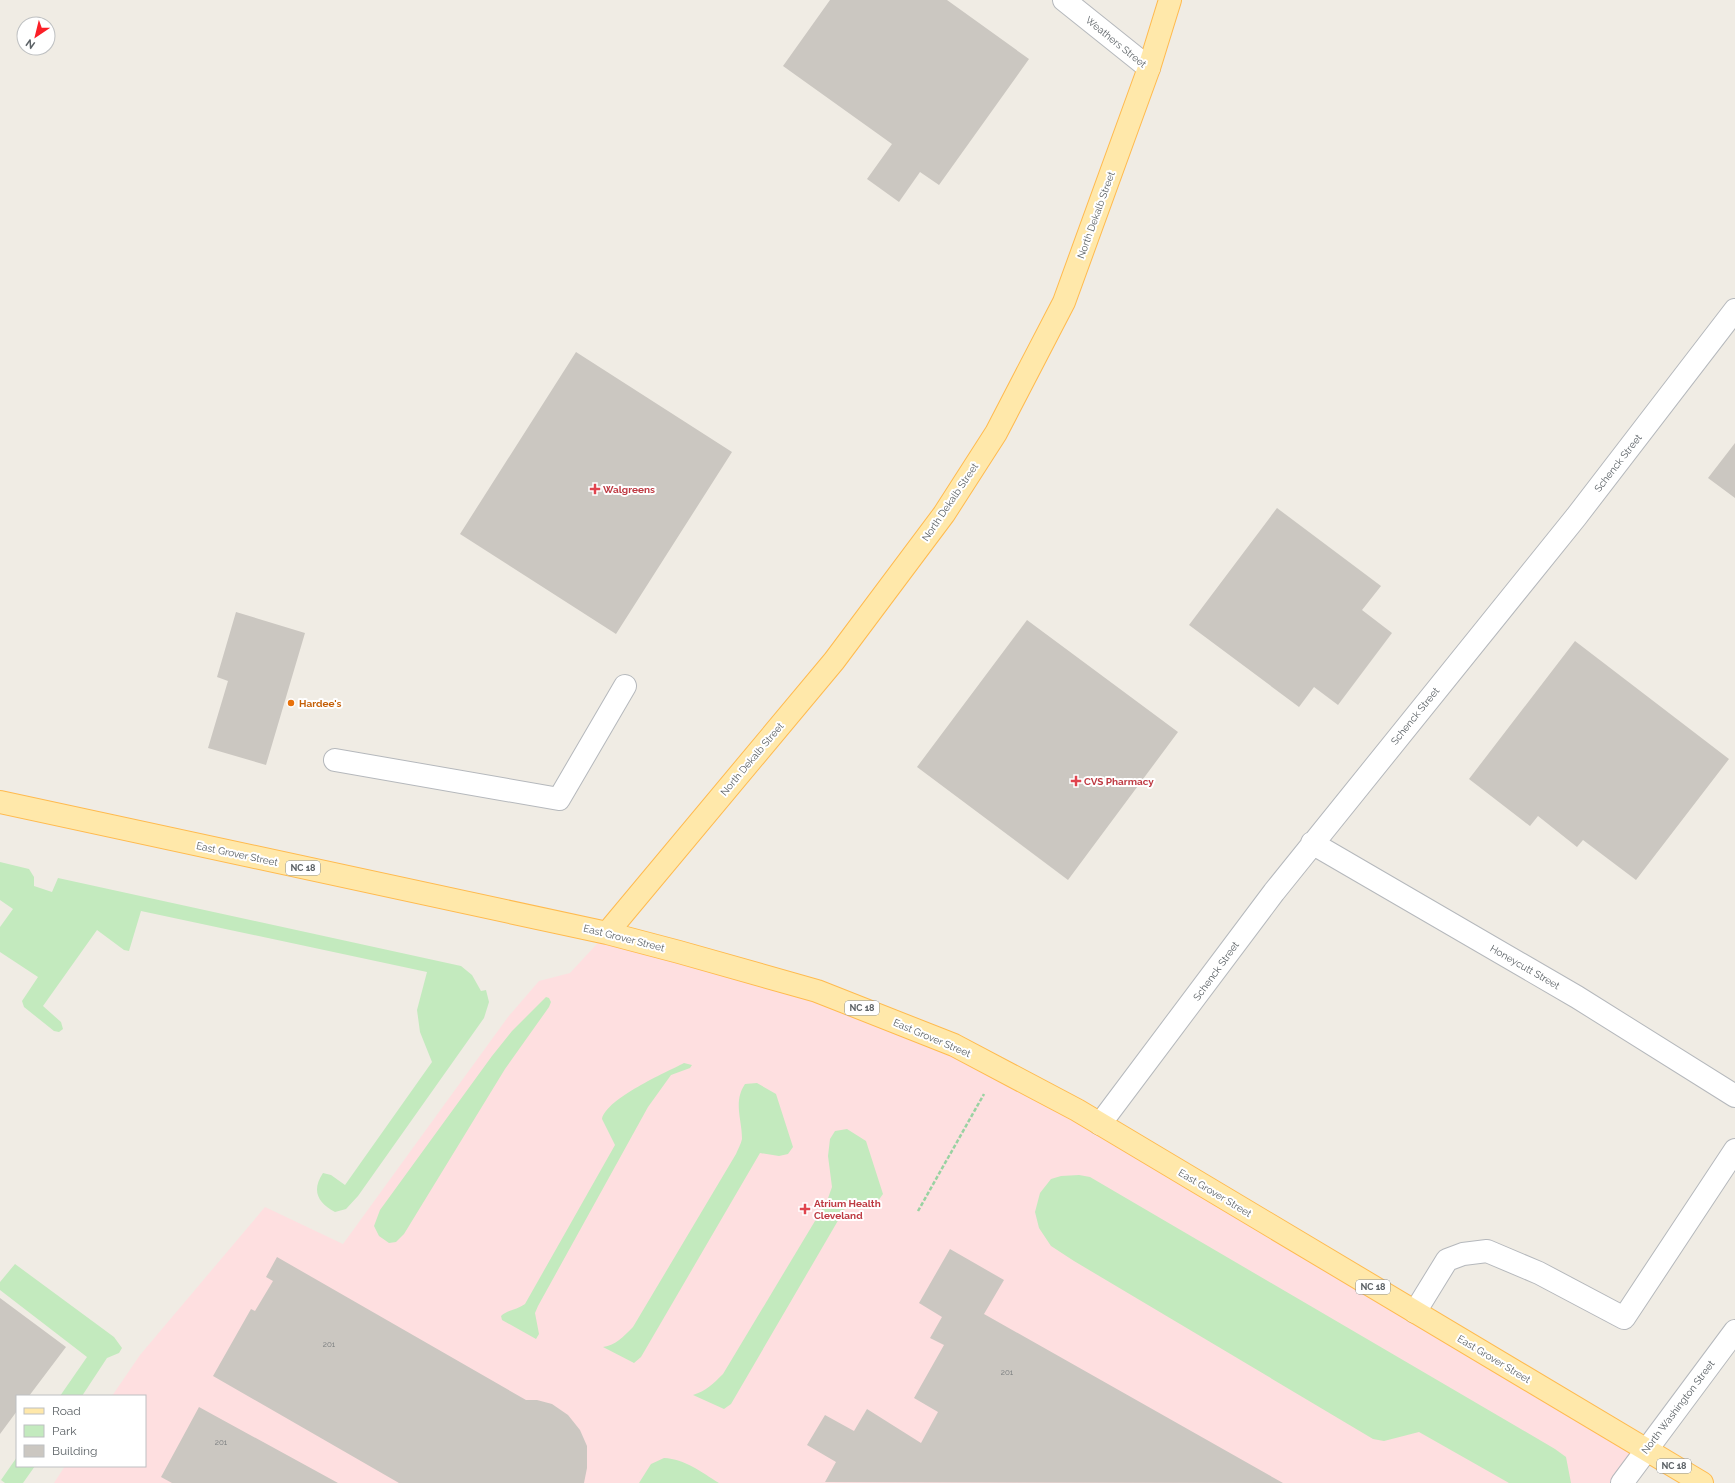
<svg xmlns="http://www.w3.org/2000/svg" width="1735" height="1483" font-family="Raleway,sans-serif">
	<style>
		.medical { fill: #fedfe0 }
		.green { fill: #c3eabe }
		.building { fill: #cbc7c1 }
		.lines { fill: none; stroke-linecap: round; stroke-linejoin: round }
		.minor-casing { stroke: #b5b8bc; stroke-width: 24 }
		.major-casing { stroke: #ffba4e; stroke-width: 24 }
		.path { stroke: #99d2a2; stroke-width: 2.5; stroke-dasharray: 4 2; stroke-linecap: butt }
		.minor { stroke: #fff; stroke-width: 22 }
		.major { stroke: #ffe8aa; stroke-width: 22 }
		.health-dot { fill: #e0444e; stroke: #fff; stroke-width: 1.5 }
		.food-dot { fill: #e8710a; stroke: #fff; stroke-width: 1.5 }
		.labels { text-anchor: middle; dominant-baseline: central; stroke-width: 4; stroke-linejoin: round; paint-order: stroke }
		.number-label { font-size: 8px; fill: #787b7d }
		.shield { fill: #fff; stroke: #8d9194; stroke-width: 1 }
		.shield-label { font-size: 9px; font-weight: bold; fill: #5c6266 }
		.street-label { font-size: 10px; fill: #5c6266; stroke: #fff }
		.health-label { font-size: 10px; font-weight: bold; fill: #be3a42; stroke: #fff; text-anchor: start }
		.food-label { font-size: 10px; font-weight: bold; fill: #c56008; stroke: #fff; text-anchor: start }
	</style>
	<rect width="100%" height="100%" fill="#f0ece4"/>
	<!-- medical -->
	<path class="medical" d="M607,933l347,112 691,405 -23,33h-1568l11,-17h80v-70h-33l28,-41 125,-148 78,37 165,-227 31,-36 31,-8z"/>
	<!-- green -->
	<path class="green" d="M0,862l29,7 5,8v9l18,6 6,-14 403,88 11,9 9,16 5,-1 3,12 -5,16 -126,178 -12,13 -11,3c-17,-9 -24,-21 -12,-39l8,2 14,10 87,-123 -12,-30 -3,-22 10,-38 -286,-61 -12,40 -5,-1 -27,-20 -54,76 18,16 2,7 -4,3 -5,-1 -30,-24 -2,-6 16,-24 -38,-25v-25l13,-18 -13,-9z
		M546,997l3,1 2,4 -2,5 -44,62 -101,165 -8,8 -7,1 -10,-7 -5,-10 6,-16 112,-154 20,-25z
		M684,1063l8,2 -2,3 -19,7 -23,32 -110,199 -3,7 4,21 -3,5 -34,-19 -1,-4c6,-6 16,-6 24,-12l90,-159 -13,-26c5,-21 63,-46 82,-56z
		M757,1083l19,11 17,53 -5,7 -9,2 -19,-3 -119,204 -7,6 -31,-16c13,-2 20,-10 30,-20l103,-173c2,-5 5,-10 6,-15 0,-20 -9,-37 3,-55z
		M847,1129l19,12 17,53 -5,7 -9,2 -19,-3 -119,204 -7,5 -31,-14c13,-4 20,-11 30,-21l104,-173 5,-14 -4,-31 2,-17 5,-8z
		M1079,1175l11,2 465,272 11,8 5,26h-62l-90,-51 -35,9 -11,-2 -299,-178 -23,-15 -12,-18 -4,-16 5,-19 11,-14 10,-3z
		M15,1264l99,73 8,11 -3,5 -12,5 -25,38h-22l27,-39 -87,-67v-8z
		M17,1457v9h18l-12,17h-18l-4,-3z
		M664,1458c21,1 37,14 55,25h-80l12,-19z"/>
	<!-- building -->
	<path class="building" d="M830,0h117l82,59 -90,126 -19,-13 -21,30 -32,-23 25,-35 -109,-78z
		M576,352l156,100 -116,182 -156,-100z
		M1735,443v55l-27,-20z
		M1277,508l104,78 -19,24 30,23 -54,72 -24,-18 -15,20 -110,-82z
		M236,612l69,21 -39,132 -58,-17 20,-67 -11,-4z
		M1027,620l151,112 -110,148 -151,-113z
		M1575,641l154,118 -93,121 -53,-40 -6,7 -39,-31 -8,10 -61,-47z
		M950,1249l54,31 -20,34 299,169 -458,-1 11,-20 -29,-17 18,-30 29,16 13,-22 54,34 17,-31 -24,-14 30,-53 -14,-7 12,-21 -23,-14z
		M277,1257l249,143h11l15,4 16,11 12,15 7,16v22l-3,15h-185l-186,-107 38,-67 4,2 18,-30 -7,-4z
		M0,1298l66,49 -37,49h-12v15l-17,23z
		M199,1407l139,76h-166l-11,-6z"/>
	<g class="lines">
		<defs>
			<path id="minor" d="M1064,0l85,68
				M335,760l224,39 66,-113
				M1312,843l265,154 158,99
				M1100,1124l174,-232 302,-375 159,-207
				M1415,1312l32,-52 16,-6 24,-3 52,22 85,45 111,-168
				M1622,1483l113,-152"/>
			<path id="major" d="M0,802l607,131 72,19 138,39 137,54 123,65 625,373
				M607,933l227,-272 110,-147 52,-81 68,-131 85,-234 21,-68"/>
		</defs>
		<!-- minor casing -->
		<use href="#minor" class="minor-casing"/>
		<!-- major casing -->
		<use href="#major" class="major-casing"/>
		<!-- path -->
		<path class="path" d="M918,1211l66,-117"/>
		<!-- minor -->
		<use href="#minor" class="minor"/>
		<!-- major -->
		<use href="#major" class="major"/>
	</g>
	<!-- markers -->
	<g class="health-dot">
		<path d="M593 483h4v4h4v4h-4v4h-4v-4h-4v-4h4z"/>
		<path d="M1074 775h4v4h4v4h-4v4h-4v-4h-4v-4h4z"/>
		<path d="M803 1203h4v4h4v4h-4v4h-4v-4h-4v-4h4z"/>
	</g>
	<circle class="food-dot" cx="291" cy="703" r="4"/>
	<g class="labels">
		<!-- number labels -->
		<g class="number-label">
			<text x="329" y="1344">201</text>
			<text x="1007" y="1372">201</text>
			<text x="221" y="1442">201</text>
		</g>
		<!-- shield labels -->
		<g class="shield">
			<rect x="286" y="861" width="34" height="14" rx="3"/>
			<rect x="845" y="1001" width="34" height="14" rx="3"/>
			<rect x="1356" y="1280" width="34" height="14" rx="3"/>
			<rect x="1657" y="1459" width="34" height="14" rx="3"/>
		</g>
		<g class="shield-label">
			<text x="303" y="868">NC 18</text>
			<text x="862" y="1008">NC 18</text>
			<text x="1373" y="1287">NC 18</text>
			<text x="1674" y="1466">NC 18</text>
		</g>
		<!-- street labels -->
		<g class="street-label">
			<text transform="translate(1116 42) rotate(39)">Weathers Street</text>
			<text transform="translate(1096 215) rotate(-70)">North Dekalb Street</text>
			<text transform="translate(1618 463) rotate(-52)">Schenck Street</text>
			<text transform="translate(950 502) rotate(-56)">North Dekalb Street</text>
			<text transform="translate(1415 716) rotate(-51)">Schenck Street</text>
			<text transform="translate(752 759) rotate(-50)">North Dekalb Street</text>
			<text transform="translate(237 854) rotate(12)">East Grover Street</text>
			<text transform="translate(624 938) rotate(14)">East Grover Street</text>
			<text transform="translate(1525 967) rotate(30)">Honeycutt Street</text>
			<text transform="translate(1216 971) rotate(-54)">Schenck Street</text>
			<text transform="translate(932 1038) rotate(23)">East Grover Street</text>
			<text transform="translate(1215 1193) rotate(31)">East Grover Street</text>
			<text transform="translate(1494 1359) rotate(31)">East Grover Street</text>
			<text transform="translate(1678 1407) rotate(-53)">North Washington Street</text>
		</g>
		<!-- health labels -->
		<g class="health-label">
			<text x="603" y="489">Walgreens</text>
			<text x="1084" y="781">CVS Pharmacy</text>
			<text x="814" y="1203">Atrium Health<tspan x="814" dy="12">Cleveland</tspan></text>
		</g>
		<!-- food labels -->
		<g class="food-label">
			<text x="299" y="703">Hardee's</text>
		</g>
	</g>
	<!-- legend -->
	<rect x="16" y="1395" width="130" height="72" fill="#ffffff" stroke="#bec0c2"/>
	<rect x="24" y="1408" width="20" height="6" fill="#ffe8aa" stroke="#bec0c2"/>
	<text x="52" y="1415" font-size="12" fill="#5c6266">Road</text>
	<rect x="24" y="1425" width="20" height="12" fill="#c3eabe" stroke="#bec0c2"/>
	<text x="52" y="1435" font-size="12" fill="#5c6266">Park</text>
	<rect x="24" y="1445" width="20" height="12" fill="#cbc7c1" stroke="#bec0c2"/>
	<text x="52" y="1455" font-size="12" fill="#5c6266">Building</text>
	<!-- north arrow -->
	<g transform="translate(36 36) rotate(215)"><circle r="19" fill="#ffffff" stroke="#bec0c2"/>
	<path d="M0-3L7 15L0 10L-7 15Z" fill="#fb1f27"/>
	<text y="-6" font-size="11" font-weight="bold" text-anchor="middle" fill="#5c6266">N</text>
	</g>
</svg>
